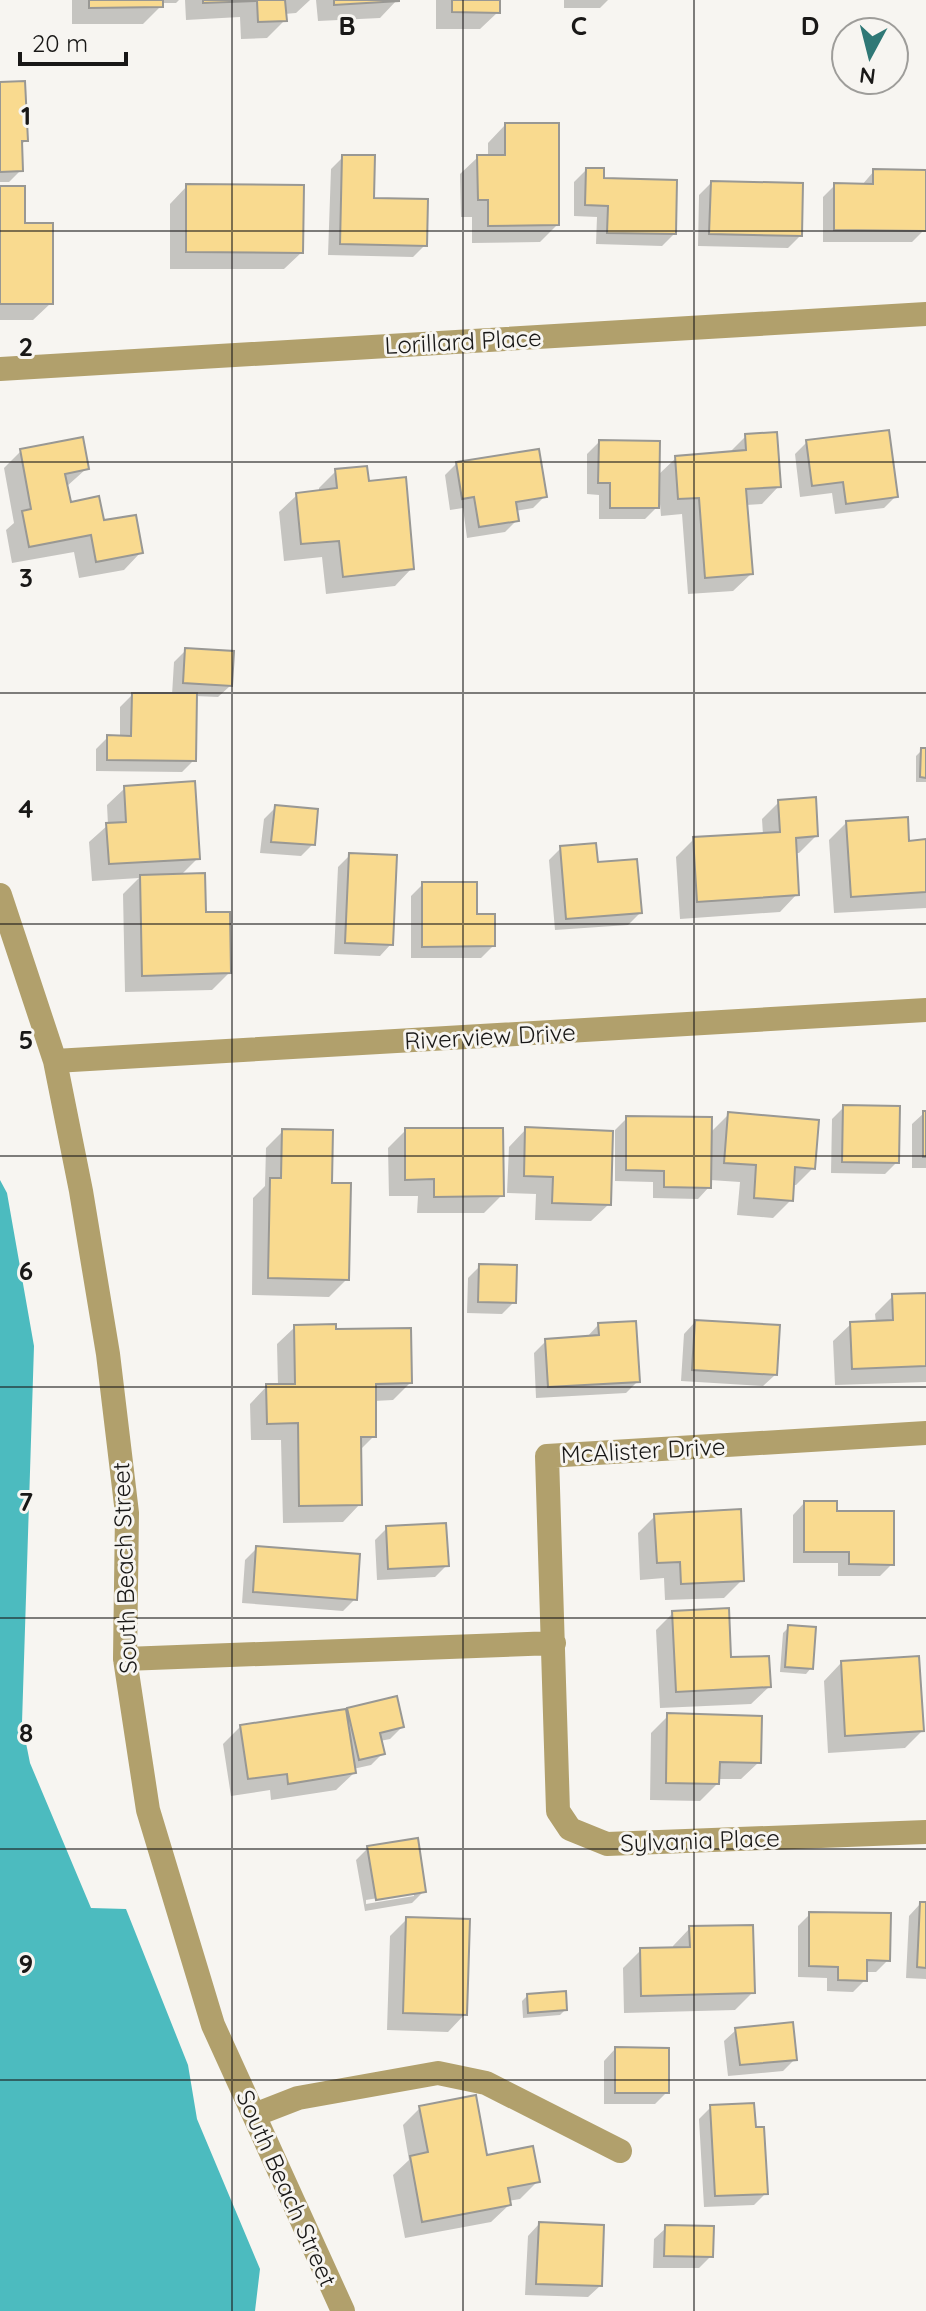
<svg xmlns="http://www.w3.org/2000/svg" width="926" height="2311" font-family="Quicksand,sans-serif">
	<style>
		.water { fill: #4cbbbf }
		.shadow { fill: #0003; fill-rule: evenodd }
		.building { fill: #f9da8f; stroke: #999894; stroke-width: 2 }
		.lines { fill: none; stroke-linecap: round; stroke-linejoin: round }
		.minor { stroke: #b1a06c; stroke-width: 24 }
		.grid { fill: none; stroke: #191817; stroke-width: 2; stroke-opacity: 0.55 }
		.labels { text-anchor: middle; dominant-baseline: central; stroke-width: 6; stroke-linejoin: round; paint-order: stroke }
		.street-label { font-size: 24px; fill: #191817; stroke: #f7f5f1 }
		.grid-label { font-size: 26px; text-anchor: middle; font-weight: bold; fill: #191817; stroke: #f7f5f1; stroke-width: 6; stroke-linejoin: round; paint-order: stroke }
	</style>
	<rect width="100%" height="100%" fill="#f7f5f1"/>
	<!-- water -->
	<path class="water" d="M0,1180l7,13 27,153 -12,377 8,40 61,145 35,1 62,156 9,54 63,150 -5,42h-255z"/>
	<!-- shadow -->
	<path class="shadow" d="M72,0h107l-3,3h-15v3l-18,18h-71z
		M185,0h125l-14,13 -12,1 1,6 -18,18 -26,1 -1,-22 -54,3z
		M316,0h81l-17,18 -62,3z
		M436,0h62v12l-18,17h-44z
		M564,0h44l-8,8h-36z
		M0,84l26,56 -6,6 1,24 -12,12h-9z
		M505,125l52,100 -17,17 -68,1v-26h-11l-1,-43 18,-17h10v-14z
		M343,157l28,43 54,45 -12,12 -85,-2 3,-86z
		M586,170l16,10 72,54 -12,12 -66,-2 1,-27 -23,-1v-34z
		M874,171l50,59 -12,12h-89v-45l12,-12h27z
		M711,183l89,53 -12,12 -90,-2 1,-51z
		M187,186l115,66 -18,17h-114v-65z
		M0,188l23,37 28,78 -18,17h-33z
		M746,436l33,50 -17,18 -16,1 5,69 -18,17 -45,3 -6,-80 -21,2 -1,-12 -15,15h-46v-24l-12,-1v-40l12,-12 58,34 19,-18 52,-4z
		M807,442l89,54 -12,12 -49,6 -3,-21 -32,4 -5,-43z
		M21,451l65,18 -20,18 3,17 33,19 39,29 -17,18 -45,8 -5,-26 -62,11 -6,-33 8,-7 -10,-55z
		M457,463l88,33 -12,12 -18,3 2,9 -12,12 -38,6 -4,-30 -13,2 -5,-35z
		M336,471l31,12 45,85 -17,18 -69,8 -4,-37 -38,4 -5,-49 18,-17 22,-3v-4z
		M186,650l44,36 -12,11 -23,-1 -1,64 -12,12 -86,-1v-22l12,-12h12v-30l12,-12h40l2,-33z
		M922,750h4v32h-10v-26z
		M125,788l73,70 -18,18 24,38 25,59 -17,17 -87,2 -2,-98 16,-16 -47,3 -3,-39 19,-17 -1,-20z
		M779,802l37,34 -17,17h-4l2,41 -17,18 -100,7 -4,-62 18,-18 69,-4 -1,-16z
		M276,807l37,37 -12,12 -41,-3 4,-34z
		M846,823l61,20 19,-2v67l-92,5 -5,-73z
		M561,848l35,16 44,49 -12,12 -73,5 -6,-70z
		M350,855l41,89 -11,12 -46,-2 4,-87z
		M423,884l52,32 18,30 -12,12h-70v-62z
		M844,1107l53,55 -12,12 -54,-1 1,-54z
		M924,1113h2v55h-14v-44z
		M729,1114l84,54 -17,17h-4l-1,15 -18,18 -36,-3 3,-33 -30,-2 -1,7 -11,12 -45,-1v-16l-38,-1v-51l12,-12 83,15z
		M526,1129l83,75 -18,17 -56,-1 1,-26 -29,-1 2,-46z
		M406,1130l96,65 -18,18h-67l1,-17h-29l-1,-48z
		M283,1131l47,54 17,94 -18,18 -77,-2 1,-97 12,-12 1,-38z
		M480,1266l34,36 -12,12 -35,-1 1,-35z
		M926,1295v87l-91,3 -2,-44 18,-17 25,-1 -1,-9 18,-18z
		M695,1322l80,53 -12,11 -82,-5 3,-47z
		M598,1325l40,56 -12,12 -90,5 -2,-45 12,-12 41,-4z
		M295,1327l115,56 -17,17 -19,1v35l-15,15 1,53 -17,18 -60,1 -2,-83h-30l-1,-36 17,-18h11l-1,-42z
		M804,1503l31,10 57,51 -12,12h-42v-13h-45v-48z
		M655,1516l87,64 -18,18 -59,2 -1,-22 -24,2 -2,-47z
		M387,1528l60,37 -12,12 -58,3 -2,-40z
		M257,1548l98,51 -12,12 -101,-8 3,-43z
		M673,1613l96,74 -18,17 -91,4 -4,-78z
		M789,1627l22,41 -5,6 -26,-2 3,-39z
		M841,1663l81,68 -17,17 -77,5 -4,-72z
		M348,1709l54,18 -12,12 -10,2 3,12 -12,12 -18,4 1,4 -18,17 -65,10 -1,-10 -39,6 -8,-52 17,-17z
		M668,1716l91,46 -18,17h-24v5l-17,17 -50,-1 1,-67z
		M368,1848l56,43 -12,12 -47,8 -9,-51zM414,1892v4l-48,8v-4z
		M920,1904h6v75l-20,-1 3,-62z
		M810,1914l78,46 -12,12h-11v8l-12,12 -26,-1v-13l-29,-1v-51z
		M407,1919l58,95 -17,18 -61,-2 3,-94z
		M690,1928l63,64 -18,18 -111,3 -1,-45 18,-18h32v-4z
		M527,1996l38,14 -5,5 -37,3 -1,-17z
		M736,2030l59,29 -12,12 -55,5 -4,-35z
		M615,2049l52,43 -12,12h-51v-43z
		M711,2107l55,86 -12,12 -50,2 -5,-88z
		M420,2108l65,49 53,24 -18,18 -12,2 1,4 -18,17 -86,16 -12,-63 16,-15 -6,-35z
		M539,2224l61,62 -12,11 -63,-2 3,-59z
		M666,2228l45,28 -12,12h-46l1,-29z"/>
	<!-- building -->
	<path class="building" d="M89,0h74v7l-74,1z
		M203,0h82l2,21 -29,1 -1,-21 -54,2z
		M334,0h65v1l-65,4z
		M452,0h48v13l-48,-1z
		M25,81l3,60h-6l1,30 -23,1v-90z
		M505,123h54v102l-71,1v-26h-10l-1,-45h28z
		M342,155h33l-1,43 54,1 -1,47 -87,-2z
		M586,168h18v10l73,2 -1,54 -69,-1 1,-27 -23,-1z
		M873,169l53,1v61l-92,-1v-47l39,1z
		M711,181l92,2 -1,53 -93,-2z
		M186,184l118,1 -1,68 -117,-1z
		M0,186h25v37h28v81h-53z
		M889,430l9,67 -52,7 -3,-22 -31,4 -6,-46z
		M777,432l4,55 -35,2 7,85 -48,4 -6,-80 -21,1 -3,-43 71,-6 -1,-16z
		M83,437l6,32 -24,5 6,28 28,-6 5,24 32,-5 7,38 -47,9 -5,-27 -62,12 -7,-36 9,-2 -11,-60z
		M599,440l61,1 -1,67h-49v-25h-12z
		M539,449l8,48 -31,5 3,19 -40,6 -5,-30 -12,2 -6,-37z
		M367,466l2,15 37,-4 8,92 -71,8 -4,-36 -38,3 -5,-51 41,-5 -2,-19z
		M185,648l49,3 -2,35 -49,-3z
		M132,693h65l-1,68 -89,-1v-25l24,1z
		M921,748h5v30l-6,-1z
		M195,781l5,78 -91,5 -3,-41 20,-1 -2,-36z
		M816,797l2,39 -22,2 3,57 -102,7 -4,-65 87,-5 -2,-32z
		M275,805l43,4 -3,36 -44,-3z
		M908,817l1,24 17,-2v53l-75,5 -5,-76z
		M596,843l2,19 39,-3 5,54 -76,6 -6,-73z
		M349,853l48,2 -4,90 -48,-2z
		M205,873l1,39h24l1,61 -89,3 -2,-101z
		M422,882h55v32h18v32l-73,1z
		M843,1105l57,1 -1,57 -57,-1z
		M923,1111h3v46h-3z
		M728,1112l91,8 -4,49 -20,-2 -2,34 -39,-3 2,-33 -32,-2z
		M626,1116l86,1 -1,71 -47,-1v-16l-38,-1z
		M525,1127l88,4 -2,74 -59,-2 1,-26 -29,-1z
		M405,1128h98l1,68 -70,1v-18l-29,1z
		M282,1129l51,1 -1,53h19l-2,97 -81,-2 2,-100h11z
		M479,1264l38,1 -1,38 -38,-1z
		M926,1293v73l-74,3 -2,-47 43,-2 -1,-26z
		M695,1320l85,5 -3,50 -85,-5z
		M636,1321l4,61 -92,5 -3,-48 54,-4 -1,-12z
		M336,1324v5l75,-1 1,55 -36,1v53h-15l1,68 -63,1 -1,-83 -31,1 -1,-40h29l-1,-59z
		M804,1501h33v10h57v54l-45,-1v-12h-45z
		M741,1509l3,72 -63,3 -1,-22 -23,1 -3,-49z
		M446,1523l3,43 -61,3 -2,-43z
		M256,1546l104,8 -3,46 -104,-8z
		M729,1608l2,49 38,-1 2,31 -95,5 -4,-81z
		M788,1625l28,2 -3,42 -28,-2z
		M919,1656l5,75 -79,5 -4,-75z
		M397,1696l7,31 -24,6 5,21 -26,6 -12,-52z
		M346,1709l10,64 -68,11 -1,-10 -39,5 -8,-54z
		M667,1713l95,3 -1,47 -41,-1 -1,22 -53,-1z
		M418,1838l8,54 -50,8 -9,-54z
		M920,1902h6v66l-9,-1z
		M809,1912l82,1 -1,48 -23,-1v21l-29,-1v-13l-29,-1z
		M406,1917l64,2 -3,96 -64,-2z
		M753,1925l2,68 -114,3 -1,-48 50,-1 -1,-21z
		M566,1991l1,19 -39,3 -1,-19z
		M793,2022l4,38 -57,5 -5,-37z
		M615,2047l54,1v45h-54z
		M476,2095l11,60 46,-9 7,36 -32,6 3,17 -89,17 -12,-66 18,-4 -9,-46z
		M754,2103l2,24h8l4,67 -53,2 -5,-91z
		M539,2222l65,3 -2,61 -66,-2z
		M665,2225l49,1 -1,31 -49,-1z"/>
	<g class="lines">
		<!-- minor -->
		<path class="minor" d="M0,369l926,-55
			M0,895l55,166 26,130 27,163 19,159 -2,146 23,151 65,215 130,286
			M55,1061l871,-51
			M926,1433l-379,23 11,355 12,18 37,15 319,-12
			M125,1659l429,-16
			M254,2115l44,-17 140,-25 48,10 134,68"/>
	</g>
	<!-- grid -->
	<path class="grid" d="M232,0v2311M463,0v2311M694,0v2311M0,231h926M0,462h926M0,693h926M0,924h926M0,1156h926M0,1387h926M0,1618h926M0,1849h926M0,2080h926"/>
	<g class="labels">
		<!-- street labels -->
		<g class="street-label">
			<text transform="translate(463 341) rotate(-3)">Lorillard Place</text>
			<text transform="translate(490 1036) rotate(-3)">Riverview Drive</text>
			<text transform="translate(643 1450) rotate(-3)">McAlister Drive</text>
			<text transform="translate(124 1568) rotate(-92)">South Beach Street</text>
			<text transform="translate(700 1840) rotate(-2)">Sylvania Place</text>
			<text transform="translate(287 2188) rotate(66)">South Beach Street</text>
		</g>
	</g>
	<g class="grid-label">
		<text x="347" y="35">B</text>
		<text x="579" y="35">C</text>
		<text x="810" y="35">D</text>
		<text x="26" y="125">1</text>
		<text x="26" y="356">2</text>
		<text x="26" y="587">3</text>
		<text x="26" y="818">4</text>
		<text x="26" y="1049">5</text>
		<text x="26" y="1280">6</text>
		<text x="26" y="1511">7</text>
		<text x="26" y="1742">8</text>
		<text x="26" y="1973">9</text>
	</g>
	<!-- north arrow -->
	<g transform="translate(870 56) rotate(187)"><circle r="38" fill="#f7f5f1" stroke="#9e9d9a" stroke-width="2"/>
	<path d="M0-6L14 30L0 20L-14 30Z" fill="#2f7876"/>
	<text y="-12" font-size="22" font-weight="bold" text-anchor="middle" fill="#191817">N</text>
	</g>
	<!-- scale -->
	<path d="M20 52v12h106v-12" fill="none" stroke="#191817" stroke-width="4"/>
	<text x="32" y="52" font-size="24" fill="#191817" stroke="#f7f5f1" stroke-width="6" paint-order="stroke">20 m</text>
</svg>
